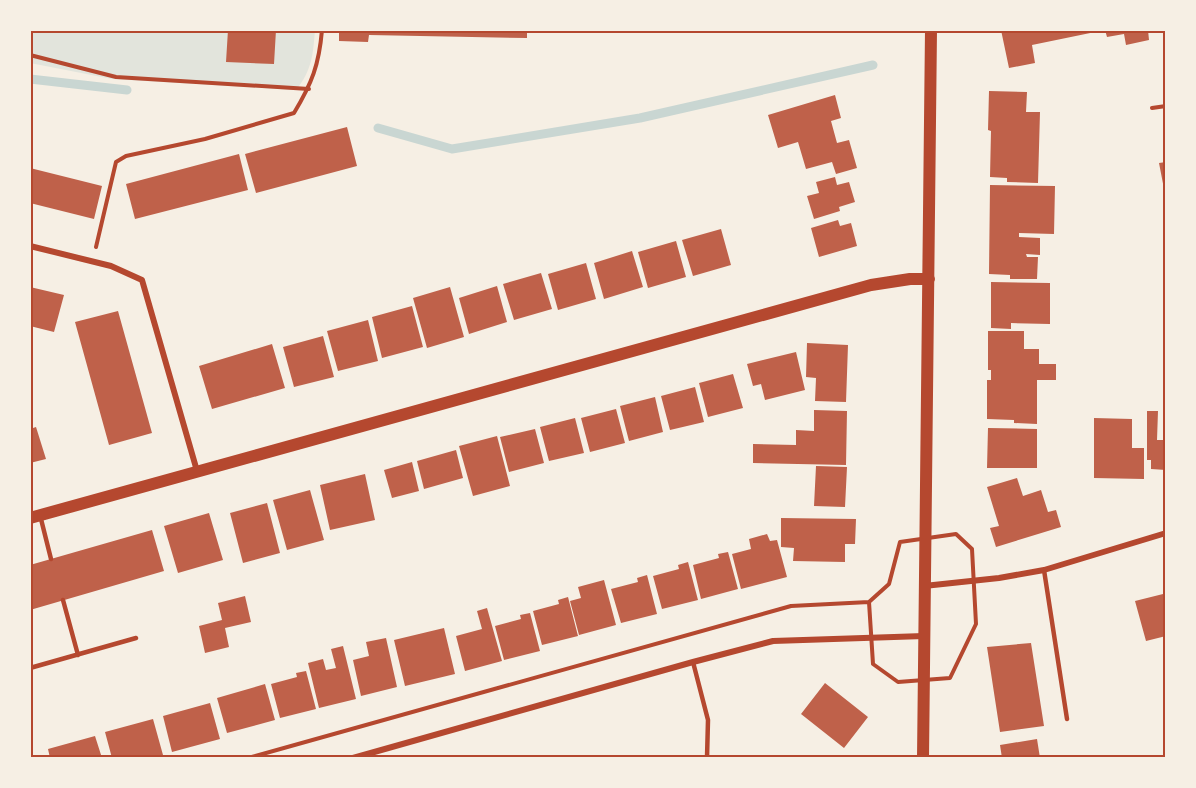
<svg xmlns="http://www.w3.org/2000/svg" width="1196" height="788" font-family="'Space Grotesk',sans-serif">
	<style>
		.green { fill: #e2e4dc }
		.lines { fill: none; stroke-linecap: round; stroke-linejoin: round }
		.stream { stroke: #c9d6d2; stroke-width: 9 }
		.building { fill: #bf614a }
		.path { stroke: #b5482f; stroke-width: 4 }
		.service { stroke: #b5482f; stroke-width: 4.5 }
		.minor { stroke: #b5482f; stroke-width: 6 }
		.secondary { stroke: #b5482f; stroke-width: 12 }
		.neatline { fill: none; stroke: #b5482f; stroke-width: 2 }
	</style>
	<rect width="100%" height="100%" fill="#f6efe4"/>
	<!-- green -->
	<path class="green" d="M30,30h285c-2,25 -3,40 -19,60l-184,-11 -82,-16z"/>
	<g class="lines">
		<!-- stream -->
		<path class="stream" d="M30,79l97,11
			M378,128l74,21 188,-31 233,-53"/>
	</g>
	<!-- building -->
	<path class="building" d="M228,30h48l-2,34 -48,-2z
		M339,30h188v8l-158,-3 -1,7 -29,-1z
		M1001,30h98l1,1 -68,14 3,18 -26,5z
		M1105,30h43l1,10 -23,5 -2,-11 -17,3z
		M989,91l38,1 -1,20h14l-2,71 -31,-1v-4l-17,-1 1,-46 -3,-1z
		M835,95l6,23 -10,3 6,22 12,-3 8,28 -21,6 -4,-12 -26,7 -8,-27 -20,6 -10,-33z
		M347,127l10,39 -101,27 -11,-39z
		M239,154l9,36 -113,29 -9,-35z
		M1166,162v32h-1l-6,-31z
		M30,168l72,18 -8,33 -64,-16z
		M835,177l2,8 12,-3 6,20 -16,5 1,4 -26,8 -7,-23 12,-3 -3,-11z
		M990,185l65,1 -1,48 -35,-1v4l21,1v17l-14,-1 1,3h11l-1,22h-27v-4l-21,-1z
		M838,220l2,6 11,-3 6,23 -38,11 -8,-29z
		M721,229l10,36 -38,11 -11,-36z
		M676,241l10,36 -38,11 -10,-36z
		M632,251l11,36 -39,12 -10,-36z
		M586,263l10,36 -38,11 -10,-36z
		M541,273l11,36 -38,11 -11,-36z
		M991,282l59,1v41l-39,-1v6l-20,-1z
		M497,286l10,36 -38,12 -10,-36z
		M30,287l34,8 -10,37 -24,-6z
		M450,287l14,50 -37,11 -14,-50z
		M412,306l11,41 -41,11 -10,-41z
		M118,311l34,122 -43,12 -34,-123z
		M368,320l10,41 -40,10 -11,-40z
		M988,331h36v18h15v15h17v16h-19v44l-23,-1v-3l-27,-1v-39h4v-10h-3z
		M323,336l11,41 -40,10 -11,-40z
		M807,343l41,2 -2,57 -31,-1 1,-23 -10,-1z
		M272,344l13,44 -73,21 -13,-43z
		M796,352l9,38 -40,10 -4,-16 -8,2 -6,-22z
		M733,374l10,34 -35,9 -9,-34z
		M695,387l9,35 -34,8 -9,-34z
		M655,397l8,35 -34,9 -9,-35z
		M616,409l9,34 -35,9 -9,-34z
		M814,410l33,1 -1,54 -93,-2v-19l43,1v-15l18,1z
		M1147,411h11l-1,29h9v30l-15,-1v-9h-4z
		M575,418l9,35 -35,8 -9,-34z
		M1094,418l38,1v29h12v31l-50,-1z
		M36,427l10,32 -16,4v-34z
		M988,428l49,1v39h-50z
		M535,429l9,34 -35,9 -9,-35z
		M497,436l13,50 -37,10 -14,-50z
		M456,450l7,28 -39,11 -7,-28z
		M412,462l7,29 -27,7 -8,-28z
		M816,466l31,1 -2,40 -31,-1z
		M365,474l10,46 -45,10 -10,-45z
		M1017,478l6,18 18,-6 7,22 8,-2 5,17 -65,20 -6,-19 9,-2 -12,-39z
		M310,490l14,50 -37,10 -14,-50z
		M267,503l13,50 -37,10 -13,-50z
		M209,513l14,47 -45,13 -14,-47z
		M781,518l75,1 -1,25h-10v18l-52,-1 1,-13 -13,-1z
		M152,530l12,41 -134,39v-45z
		M767,534l3,7 7,-1 10,37 -46,12 -9,-35 19,-5 -2,-10z
		M728,552l10,37 -37,10 -8,-34 26,-7 -1,-4z
		M688,562l10,38 -36,9 -9,-33 26,-7 -1,-4z
		M647,575l10,39 -36,9 -10,-34 27,-7 -1,-4z
		M604,580l12,45 -37,10 -9,-34 11,-3 -3,-11z
		M1163,594l3,12v30l-20,5 -11,-40z
		M245,596l6,26 -26,6 4,19 -24,6 -6,-27 23,-6 -4,-17z
		M568,597l10,39 -36,9 -9,-34 26,-7 -1,-4z
		M487,608l15,53 -37,10 -9,-35 26,-7 -5,-18z
		M530,613l10,38 -36,9 -9,-34 26,-7 -1,-4z
		M444,628l11,46 -50,12 -11,-46z
		M386,638l11,49 -36,9 -8,-36 16,-4 -3,-14z
		M1031,643l13,83 -44,6 -13,-85z
		M343,646l13,53 -37,9 -11,-45 15,-4 3,11 10,-2 -5,-19z
		M306,671l10,38 -36,9 -9,-34 26,-7 -1,-4z
		M825,683l43,34 -24,31 -43,-34z
		M265,684l10,36 -48,13 -10,-35z
		M210,703l10,36 -48,13 -9,-36z
		M153,719l10,36 -11,3h-40l-7,-26z
		M95,736l7,22h-52l-2,-9z
		M1037,739l3,19h-38l-2,-13z"/>
	<g class="lines">
		<!-- path -->
		<path class="path" d="M30,55l86,22 193,12
			M1152,108l14,-2
			M96,247l20,-85 10,-6 79,-17 89,-26c18,-30 25,-48 28,-83
			M956,534l16,15 4,75 -26,54 -52,4 -25,-18 -4,-62 20,-18 11,-42z
			M248,758l543,-152 78,-4"/>
		<!-- service -->
		<path class="service" d="M40,515l11,44
			M1044,570l23,149
			M63,600l15,55
			M693,662l15,58 -1,38
			M30,668l106,-30"/>
		<!-- minor -->
		<path class="minor" d="M30,246l81,20 31,14 55,191
			M924,586l75,-8 45,-8 122,-37
			M353,758l340,-96 80,-21 151,-5"/>
		<!-- secondary -->
		<path class="secondary" d="M30,518l841,-233 39,-6h19
			M923,758l8,-728"/>
	</g>
	<!-- border -->
	<rect width="1196" height="788" fill="none" stroke="#f6efe4" stroke-width="63"/>
	<rect x="32" y="32" width="1132" height="724" class="neatline"/>
</svg>
